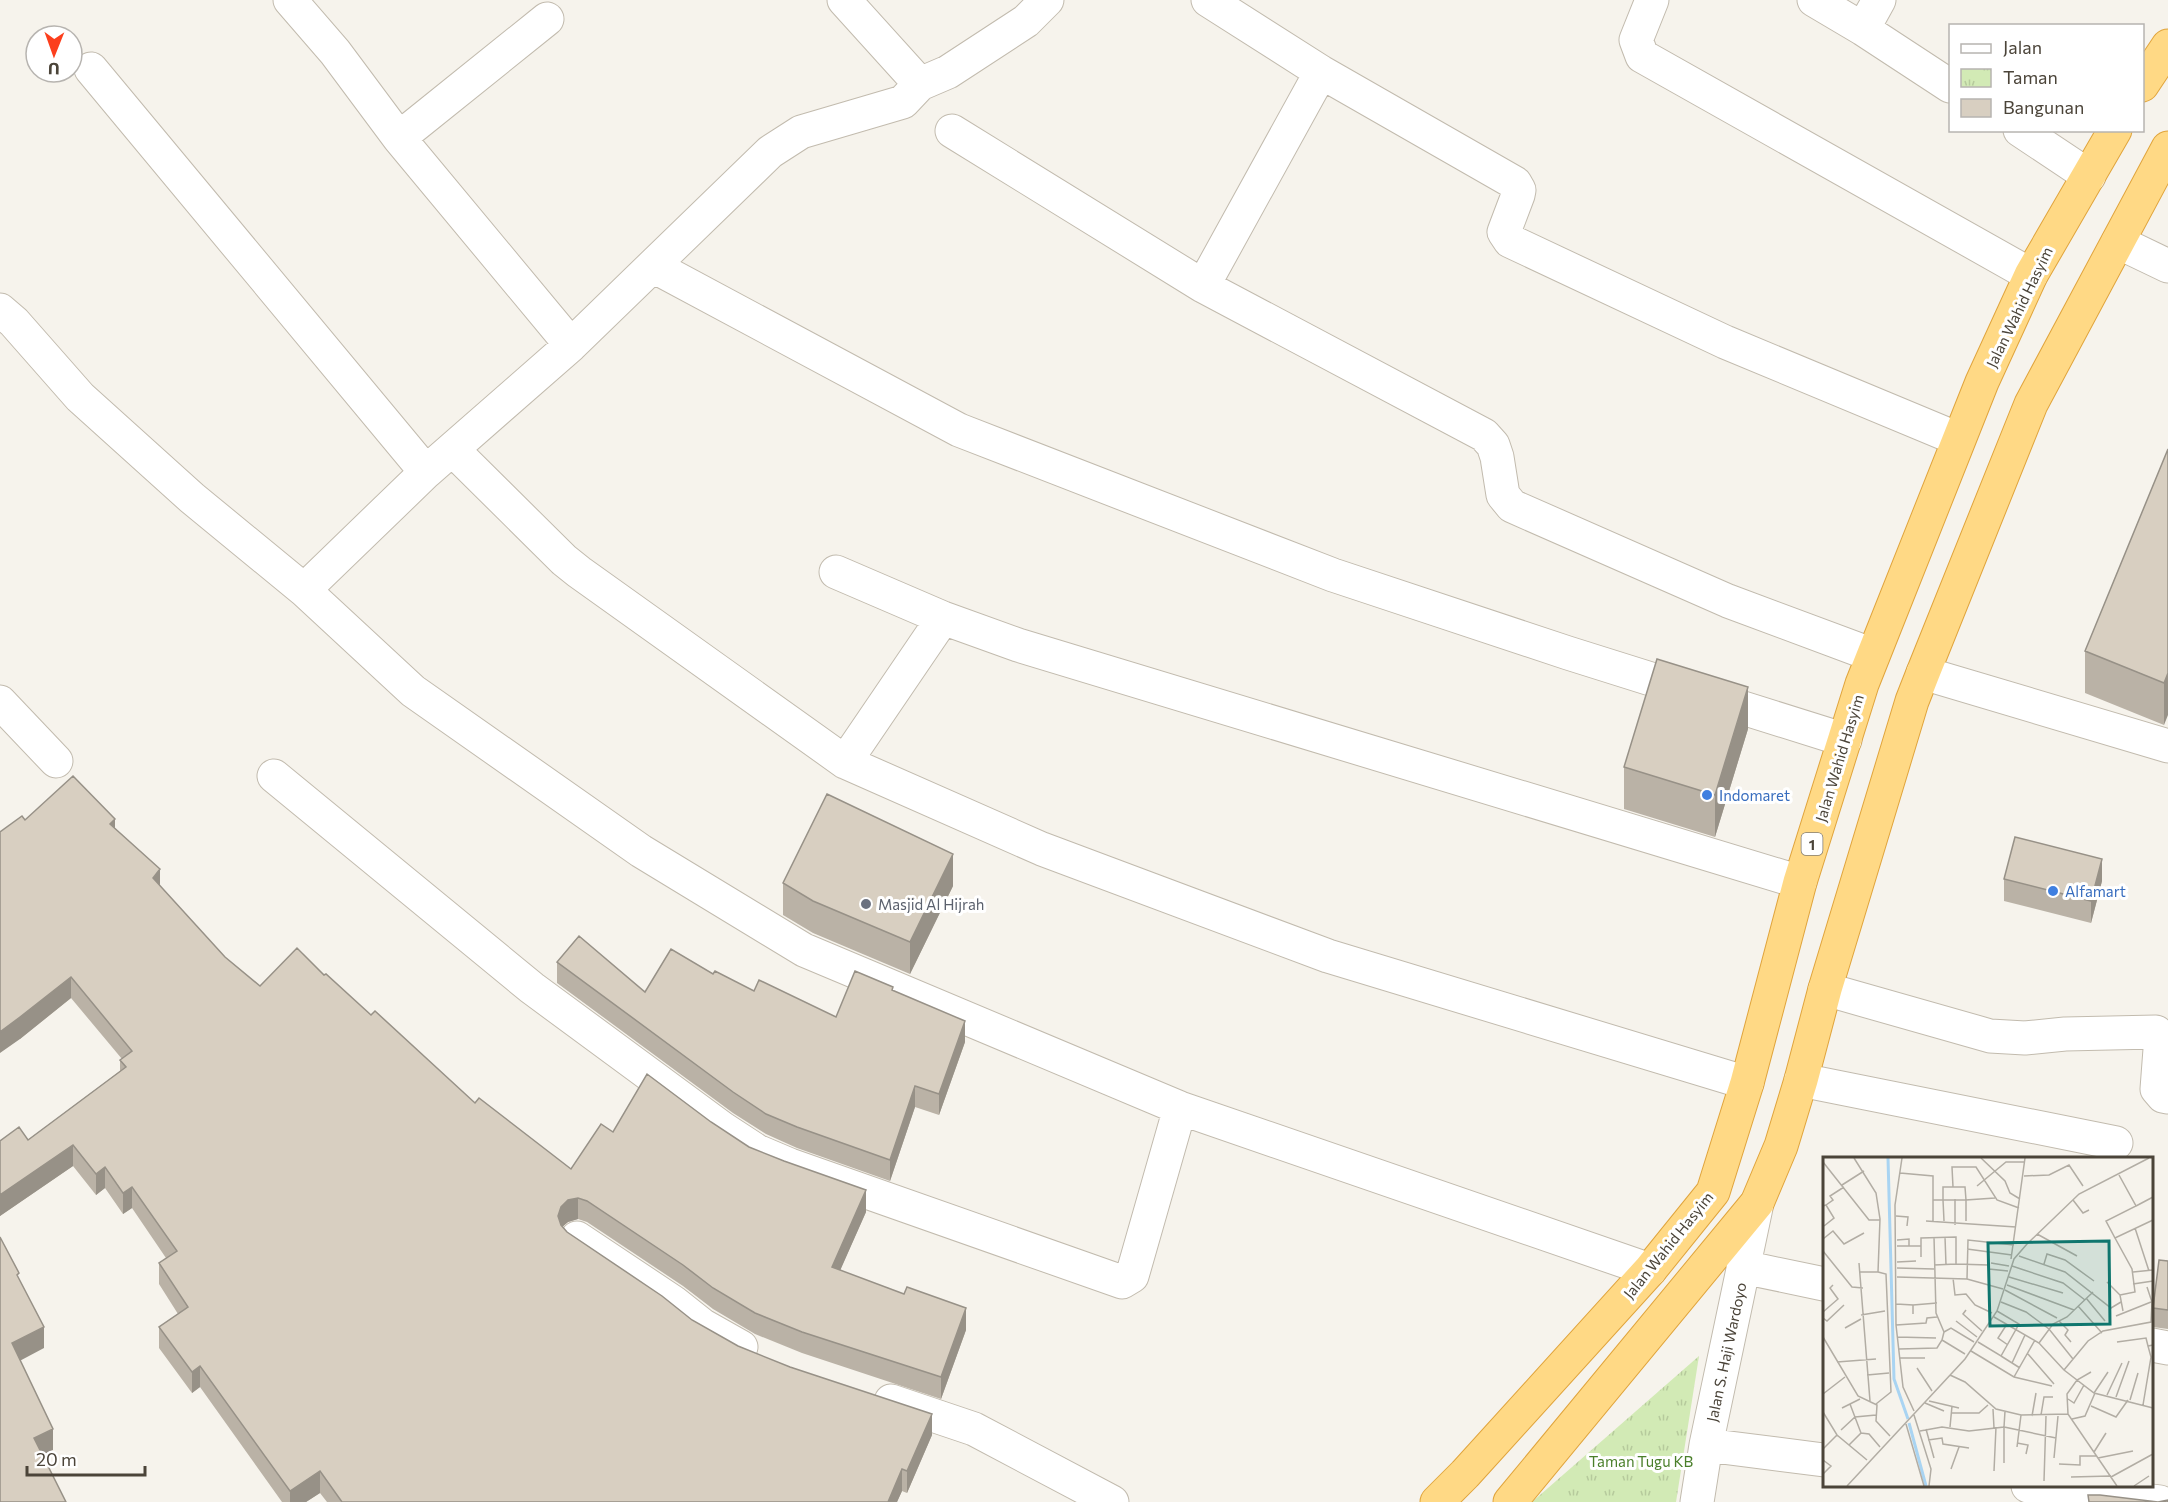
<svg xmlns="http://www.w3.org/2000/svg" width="2168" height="1502" font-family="Commissioner,sans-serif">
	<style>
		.park { fill: url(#park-tufts) }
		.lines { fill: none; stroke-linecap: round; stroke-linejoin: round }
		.minor-casing { stroke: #c2bbae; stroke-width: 35 }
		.trunk-casing { stroke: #e0a43c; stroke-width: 35 }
		.minor { stroke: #fff; stroke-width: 33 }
		.trunk { stroke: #ffd985; stroke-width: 33 }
		.wall { fill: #bab2a6 }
		.shaded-wall { fill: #979187 }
		.building { fill: #d8cfc1; stroke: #979187; stroke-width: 1.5 }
		.shop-dot { fill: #3f7fe0; stroke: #fff; stroke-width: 2 }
		.worship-dot { fill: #6b7280; stroke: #fff; stroke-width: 2 }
		.labels { text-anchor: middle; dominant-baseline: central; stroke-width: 6; stroke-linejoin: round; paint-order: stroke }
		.shield { fill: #fff; stroke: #817c74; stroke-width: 1.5 }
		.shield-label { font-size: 14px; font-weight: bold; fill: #4b4439 }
		.street-label { font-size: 15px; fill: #4b4439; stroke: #fff }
		.shop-label { font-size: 15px; fill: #366cbe; stroke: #fff; text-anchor: start }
		.worship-label { font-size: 15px; fill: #5b616d; stroke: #fff; text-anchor: start }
		.park-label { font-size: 15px; fill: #4a7f2a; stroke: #fff }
		.inset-river { fill: none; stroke: #a9d4f2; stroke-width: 3 }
		.inset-road { fill: none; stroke: #b2ada4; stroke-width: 1.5 }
		.view { fill: #0f766e; fill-opacity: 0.15; stroke: #0f766e; stroke-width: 3 }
		.inset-edge { fill: none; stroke: #4b4439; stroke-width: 3 }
	</style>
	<defs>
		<pattern id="park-tufts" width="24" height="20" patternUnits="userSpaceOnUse" patternTransform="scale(1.5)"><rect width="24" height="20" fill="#d2eab5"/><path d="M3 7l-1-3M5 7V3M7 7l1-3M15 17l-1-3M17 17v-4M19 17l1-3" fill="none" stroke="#b6ca9c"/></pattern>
	</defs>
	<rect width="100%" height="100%" fill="#f6f3ec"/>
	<!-- park -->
	<path class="park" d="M1699,1356l-23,146h-144z"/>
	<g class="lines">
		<defs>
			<path id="minor" d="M290,0l45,52 64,86 172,207
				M844,0l76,84
				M1208,0l113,72 194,111 4,7 -1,5 -14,37 6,9 215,101 233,97
				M1652,0l-16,40 6,16 389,219
				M1814,0l49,29 87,57
				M1863,29l16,-29
				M91,69l335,403
				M2020,130l69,46
				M952,131l251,155 281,149 9,10 4,12 6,38 9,11 216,95 145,54
				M399,138l148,-119
				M2118,242l50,24
				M653,266l306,164 374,145 235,78 277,87
				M1203,286l118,-214
				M0,310l14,12 66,75 112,101 112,92 109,101 228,160 163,99 376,158 470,162
				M453,450l111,110 15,12 266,190 197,87 286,107 419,127
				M836,572l107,46 75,27 782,237
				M304,590l122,-118 145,-127 199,-193 31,-20 102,-30 17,-18 28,-12 78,-51 21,-21
				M1923,673l245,73
				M0,702l56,59
				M845,762l98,-144
				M274,776l258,212 190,140 35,23 33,14 332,117 10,-6 48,-168
				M1825,989l165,47 35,2 40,-4 91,-2 5,4 -4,53 6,7 5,1
				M1801,1080l315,63
				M577,1238l96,64 29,23 39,22
				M1743,1267l81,17
				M2152,1345l16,3
				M891,1401l83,28 138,73
				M1706,1445l118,15
				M2028,1486l132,16
				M1697,1502l9,-57 51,-242"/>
			<path id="trunk" d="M2142,85l26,-39
				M1437,1502l28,-28 185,-204 63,-78 34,-109 53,-201 62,-198 120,-302 49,-107 84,-145
				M1510,1502l247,-299 24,-57 20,-66 24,-91 87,-288 11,-28 108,-269 137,-256"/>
		</defs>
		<!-- minor casing -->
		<use href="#minor" class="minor-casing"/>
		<!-- trunk casing -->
		<use href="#trunk" class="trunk-casing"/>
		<!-- minor -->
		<use href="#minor" class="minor"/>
		<!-- trunk -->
		<use href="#trunk" class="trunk"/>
	</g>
	<!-- wall -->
	<path class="wall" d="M2168,449l-4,276 -79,-32v-42z
		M1748,729l-33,108 -91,-28v-42z
		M25,820l90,8 45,58 65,71 35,29 64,-11 151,128 96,66 42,-37 98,-10 38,25 117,65 -26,58 126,60 -25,69 -139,-46 -47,-19 -42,-25 -30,-23 -96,-64 -9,-3 -10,3 -6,5 5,5 125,88 46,26 194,89 -25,58 -5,-2 -5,11h-570l-7,-9 -14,9h-24l-82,-115 -8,6 -33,-45v-21l19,-13 -19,-30v-21l7,-5 -34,-50 -9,6 -18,-26 -9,7 -23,-29 -73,50v-75l28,-1 92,-69v-11l2,-1 -51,-61 -51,41z
		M2004,879l98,2 -11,42 -87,-22z
		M783,883l170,3 -43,88 -97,-41 -30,-18z
		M557,962l88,30 68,-18 41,17 82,26 57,-26 72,51 -26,73 -24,-8 -25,74 -93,-33 -31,-14 -33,-21 -176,-130z
		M2168,1261v68l-15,-2v-19z"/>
	<!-- shaded-wall -->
	<path class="shaded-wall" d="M2168,673v42l-4,10v-42z
		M1748,687v42l-33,108v-42z
		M115,819v22l-5,-17z
		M953,854v32l-43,88v-32z
		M2102,859v22l-11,42v-22z
		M160,869v22l-7,-13z
		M71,977v21l-51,41 -20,14v-21z
		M965,1021v21l-26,73v-21z
		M915,1086v21l-25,74v-21z
		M73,1145v21l-73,50v-21z
		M105,1167v21l-9,7v-21z
		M132,1187v21l-9,6v-21z
		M866,1190v22l-34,77v-22z
		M578,1198v21l-10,3 -7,6 -3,-12 3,-9 7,-7z
		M966,1308v22l-25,69v-22z
		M44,1327v21l-32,17v-22z
		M200,1366v21l-8,6v-21z
		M932,1414v21l-25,58v-22z
		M53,1429v21l-19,9v-21z
		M902,1469v22l-5,11h-9z
		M320,1471v22l-14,9h-16v-11z"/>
	<!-- building -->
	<path class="building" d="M2168,449v224l-4,10 -79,-32z
		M1657,659l91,28 -33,108 -91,-28z
		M73,776l42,43 -5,5 50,45 -7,9 72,79 35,29 37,-38 27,27 2,-1 45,41 4,-4 100,92 4,-5 92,71 30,-45 12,8 34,-58 64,48 38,25 35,14 82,29 -34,77 72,27 3,-7 59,21 -25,69 -139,-45 -47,-19 -42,-25 -30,-23 -96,-64 -9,-3 -10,2 -7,7 -3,9 3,9 6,7 95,64 30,24 46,26 52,21 142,47 -25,57 -5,-2 -14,33h-546l-22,-31 -30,20 -90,-125 -8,6 -33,-45 29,-20 -29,-44 18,-12 -45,-64 -9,6 -18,-26 -9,7 -23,-29 -73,50v-54l19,-14 9,13 98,-73 -6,-7 12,-9 -61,-74 -51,40 -20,15v-200l22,-16 3,4z
		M827,794l126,60 -43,88 -97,-41 -30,-18z
		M2015,837l87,22 -11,42 -87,-22z
		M579,936l66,56 26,-43 42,25 2,-3 39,20 5,-11 77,37 19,-46 38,16 -1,3 73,31 -26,73 -24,-8 -25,74 -93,-33 -31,-13 -33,-22 -176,-130z
		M0,1237l19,36 -2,2 27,52 -32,16 41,86 -19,9 32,64h-66z
		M2159,1260l9,1v49l-15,-2z
		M2088,1495h12l58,7 10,-2v2h-79z"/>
	<!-- markers -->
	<g class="shop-dot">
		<circle cx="1707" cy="795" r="6"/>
		<circle cx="2053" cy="891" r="6"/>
	</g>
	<circle class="worship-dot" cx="866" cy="904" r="6"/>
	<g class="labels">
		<!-- shield labels -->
		<rect class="shield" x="1801.5" y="833" width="21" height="22" rx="4.5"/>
		<g class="shield-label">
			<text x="1812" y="844">1</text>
		</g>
		<!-- street labels -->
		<g class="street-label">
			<text transform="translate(2019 307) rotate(-64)">Jalan Wahid Hasyim</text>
			<text transform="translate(1839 758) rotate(-73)">Jalan Wahid Hasyim</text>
			<text transform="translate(1668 1245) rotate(-51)">Jalan Wahid Hasyim</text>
			<text transform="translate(1726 1352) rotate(-78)">Jalan S. Haji Wardoyo</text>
		</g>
		<!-- shop labels -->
		<g class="shop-label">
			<text x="1719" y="795">Indomaret</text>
			<text x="2065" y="891">Alfamart</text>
		</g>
		<!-- worship labels -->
		<g class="worship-label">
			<text x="878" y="904">Masjid Al Hijrah</text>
		</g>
		<!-- park labels -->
		<g class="park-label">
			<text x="1641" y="1461">Taman Tugu KB</text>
		</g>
	</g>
	<!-- overview -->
	<g transform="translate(1823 1157)">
		<rect width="330" height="330" fill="#f6f3ec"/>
		<path class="inset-river" d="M65,1l6,221 14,40M86,266l17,63"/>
		<path class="inset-road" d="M31,1l22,35 4,26 -2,53h-18M79,1l-7,47 1,120 7,62 11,24M158,1l24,23 5,12 10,6M0,5l46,58h11M77,16l33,3v45M296,18l17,31 -30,15 9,17 38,-18M201,19l25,-1 20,-10 14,21M19,28l22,-14M154,29l29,-24h19M130,30l-1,-20h24l21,33 22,8M132,42v26M110,43h33l-1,-13h-22v13l1,21M250,43l10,13 6,-3M3,48l7,-5 -3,-4 14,-9M0,49l3,-1 8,13 -10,8M313,49l17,-9M73,59l12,1 -1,9M103,64l90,6M143,64v-21l29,-2M312,71l14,43M214,77l40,22M122,80l1,28M292,81l17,31 3,23 -15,3M0,82l10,-8 11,13 20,-11M74,83l12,-1v7M74,89h24M144,92l45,6M0,94l29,36 11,1M196,99l46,16 46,36 10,-6M98,100v-19l35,-1v27l-22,1M188,102l14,-101M74,105l19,-1M36,106l11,138M168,106l18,3M133,107l32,1 1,4 19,2M221,107l3,-10 18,6 29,21M189,109l51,17 22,17M74,111l37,1M310,115l20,-2M74,120l70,2 36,10M186,120l54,16M130,121l2,17 11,-1 9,11 17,8M144,122l1,-39 46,5M284,125l13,13 3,16M310,127l20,-3M184,128l67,25M182,133l52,28M263,141l19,23M178,145l25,10 23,17 24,30M73,147l17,1v9M90,148l24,-2M255,149l24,27M143,153l-3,4 19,17M0,155l15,-13 -8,-11 3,-3M38,158l24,-4M293,159l35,-14M171,160l45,26 25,27 30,23 59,15M0,161l4,3 17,-16M133,164l21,16M236,164l9,9 -3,5 6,7M184,167l-9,14 10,7M73,168l30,-2 1,-5 10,-1M22,171l16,-9M121,175l7,-4 23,14M0,180l35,59 19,9 -1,16 14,15M74,180l39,1M119,183l23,14M155,185l23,14 18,-32 -22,-13M294,185l29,-4 2,8 5,-1M216,186l14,-19 14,-7 26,-25M76,192l38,-1 5,-8 2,-8 -8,-19 -2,-76M148,194l43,26 38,9M205,197l26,30M178,199l19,12M76,201h26M14,205l39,-3M189,206l13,-28M94,211l15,23M241,213l24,-29 15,-10 48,-9 1,-20 -5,-15M44,218l22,-2M127,218l15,7 31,27 25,6 47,-1 49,72M191,220l21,-37M271,236l14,-21M0,237l22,-17M284,238l15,-32M293,240l13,-36M245,242l6,4 10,-18M307,243l8,-27M106,244l30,7M102,246l19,8M53,247l15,-12 -5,-118 -8,-2M320,248l8,-48 -3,-11M268,249l25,11 12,-17M19,251l18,-9M170,252l1,19M0,255l14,23 30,25M128,256h28l9,-8M245,257l-1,-20 10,-14 14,-8M91,258l17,54 -2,17M218,258l3,-18h9M209,259l4,-23M249,262l13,-3 10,-23M83,267l18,62M127,270l2,-21M103,272l8,29M18,273l14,-13 21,-2M97,274l22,-4 27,4 35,-4 1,-16M38,276l8,1 11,13M105,283l14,-2 1,6 26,4M194,286l11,2 -2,9M26,288l12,-12 -11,-29M194,290l4,-32M0,292l14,-14M271,295l12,-19M231,301l4,-42M275,301l35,-7M0,303l8,6 -8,8M181,306v-36l52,11M236,307l21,1v-9h17M128,312l8,-22M171,314l2,-44M248,320l40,-1M288,320l42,-23M221,324l2,-65M24,329l118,-127 32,-48 17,-52 13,-15 52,-50 70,-36M311,329l15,-10"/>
		<path class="view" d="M286,84l1,83 -120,2 -2,-83z"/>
		<rect width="330" height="330" class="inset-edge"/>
	</g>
	<!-- legend -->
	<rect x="1949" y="24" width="195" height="108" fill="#ffffff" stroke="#b7b4b0" stroke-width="1.5"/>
	<rect x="1961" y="44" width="30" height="9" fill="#ffffff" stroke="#b7b4b0" stroke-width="1.5"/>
	<text x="2003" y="54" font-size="18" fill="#4b4439">Jalan</text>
	<rect x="1961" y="69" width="30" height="18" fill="url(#park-tufts)" stroke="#b7b4b0" stroke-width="1.5"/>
	<text x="2003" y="84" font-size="18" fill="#4b4439">Taman</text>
	<rect x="1961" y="99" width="30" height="18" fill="#d8cfc1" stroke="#b7b4b0" stroke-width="1.5"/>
	<text x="2003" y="114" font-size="18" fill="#4b4439">Bangunan</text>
	<!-- north arrow -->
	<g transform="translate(54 54) rotate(181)"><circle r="28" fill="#ffffff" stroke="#b7b4b0" stroke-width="1.5"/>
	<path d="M0-4.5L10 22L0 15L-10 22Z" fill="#fc3f1d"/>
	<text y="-9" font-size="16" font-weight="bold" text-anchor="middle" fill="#4b4439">U</text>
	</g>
	<!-- scale -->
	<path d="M27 1466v9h118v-9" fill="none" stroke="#4b4439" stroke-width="3"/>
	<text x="36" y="1466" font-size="18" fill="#4b4439" stroke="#ffffff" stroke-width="4.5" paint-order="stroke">20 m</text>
</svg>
